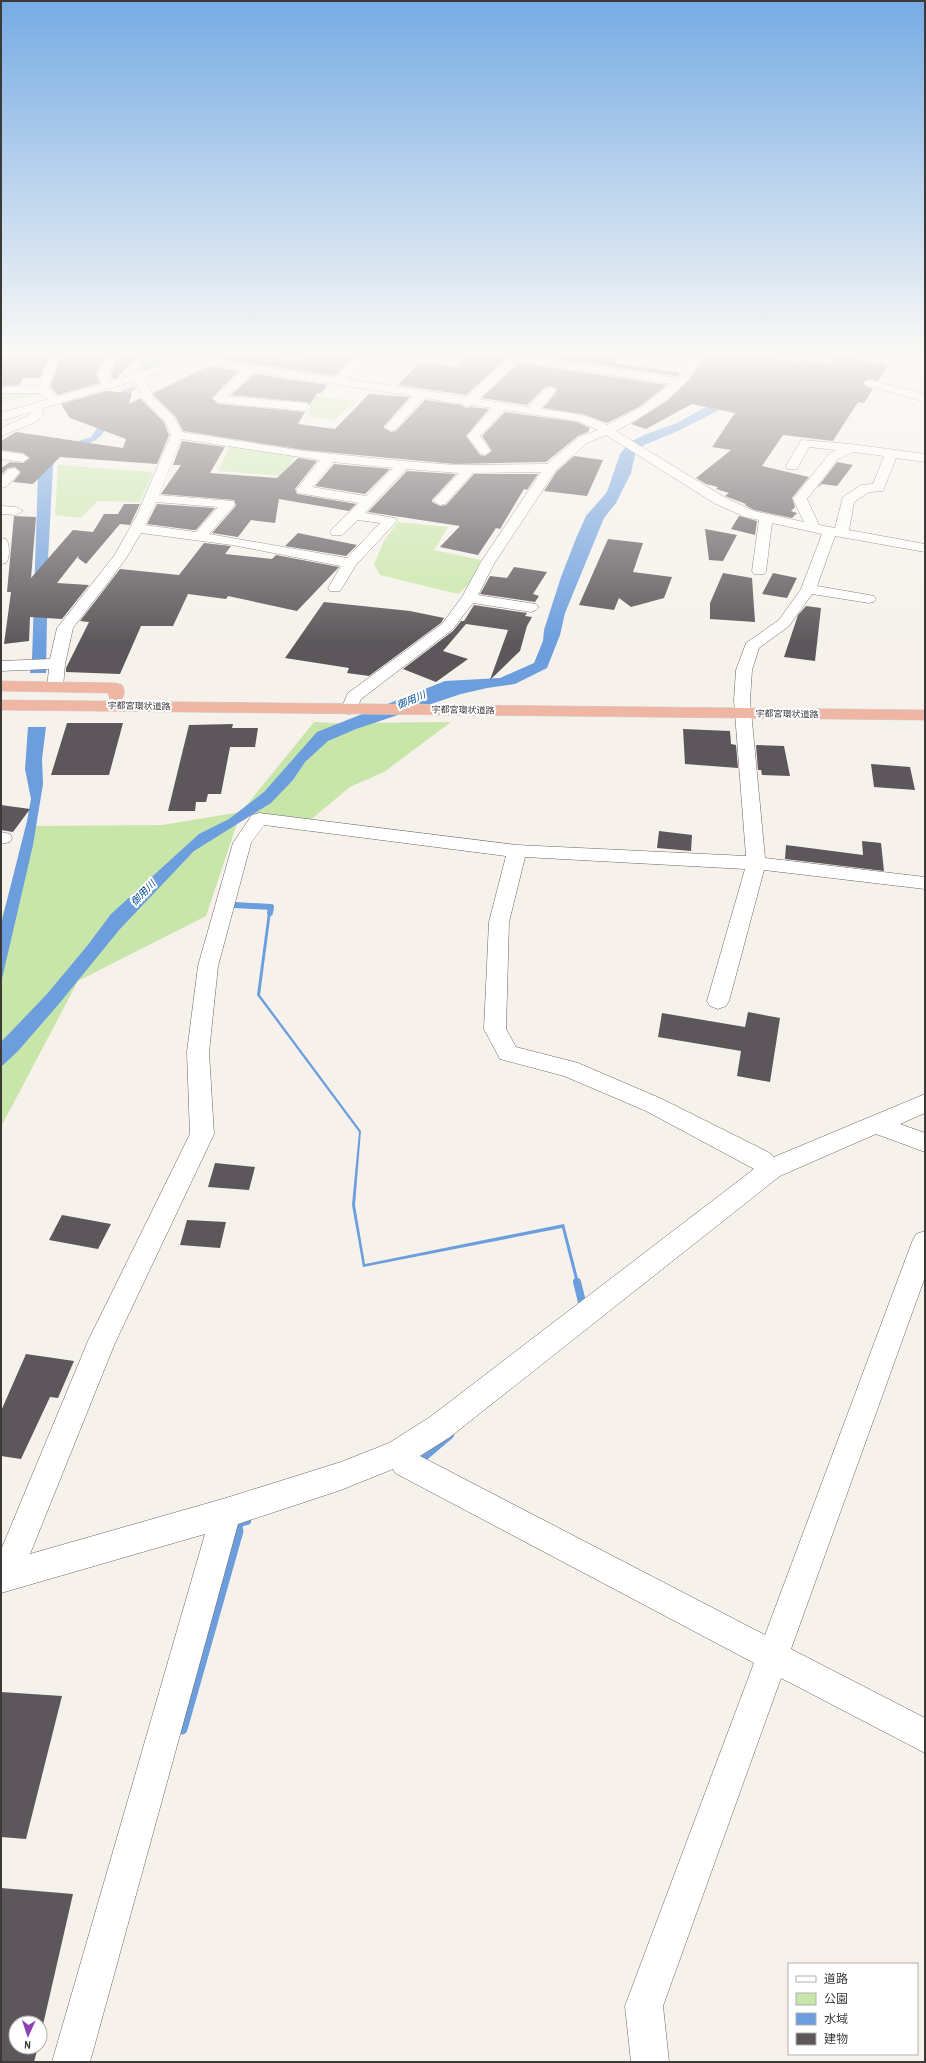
<svg xmlns="http://www.w3.org/2000/svg" width="926" height="2063" font-family="'Archivo Narrow','Noto Sans JP',sans-serif">
	<style>
		.green { fill: #c9e6aa }
		.water { fill: #6c9ede }
		.lines { fill: none; stroke-linecap: round; stroke-linejoin: round }
		.stream-far2 { stroke: #6c9ede; stroke-width: 6 }
		.stream-far1 { stroke: #6c9ede; stroke-width: 8 }
		.stream { stroke: #6c9ede; stroke-width: 11 }
		.river { fill: #6c9ede; fill-rule: evenodd }
		.building { fill: #5d575b }
		.street-casing { stroke: #6b6761; stroke-width: 1 }
		.secondary-casing { stroke: #6b6761; stroke-width: 1 }
		.highway-casing { stroke: #d0d0cf; stroke-width: 1 }
		.street { fill: #fff; fill-rule: evenodd }
		.secondary { fill: #fff; fill-rule: evenodd }
		.highway { fill: #efb6a4; fill-rule: evenodd }
		.labels { text-anchor: middle; dominant-baseline: central; stroke-width: 4; stroke-linejoin: round; paint-order: stroke }
		.far-street-label { font-size: 9px; fill: #3c3a37; stroke: #fff }
		.far-water-label { font-size: 10px; font-style: italic; fill: #034c98; stroke: #fff }
	</style>
	<rect width="100%" height="100%" fill="#f6f2eb"/>
	<!-- green -->
	<path class="green" d="M33,391l2,5 -34,7v-10z
		M284,392l72,9 -21,19 -28,-3 7,-12 -38,-4z
		M230,446l66,10 -15,20 -63,-5z
		M58,465l95,7 -13,30 -42,-1 -17,17 -26,-3z
		M398,522l50,5 -14,23 47,10 -11,23 -12,11 -78,-19 -6,-11 10,-23z
		M314,722l21,1 116,-1 -67,50 -34,15 -42,35 -67,-10 -35,104 -128,65 -77,146v-209l33,-92 128,-1 79,-13z"/>
	<!-- water -->
	<path class="water" d="M768,355h12v4l-49,45 -51,26 -38,16 -7,9 -4,18 -15,30 -12,15 -39,95 -5,22 -13,33 -32,16 -28,4 -26,6 -105,35 -28,12 -23,21 -12,18 -22,23 -77,48 -74,78 -62,76 -40,46 -17,16v-25l46,-48 40,-48 24,-32 88,-80 30,-15 35,-27 53,-60 128,-51 55,-3 34,-15 9,-22 1,-11 17,-53 16,-41 9,-20 21,-24 13,-38 10,-12 14,-7 33,-12 25,-14 35,-14 30,-33z
		M137,386c-7,8 -14,15 -21,23 -7,9 -10,25 -20,31 -16,9 -37,6 -43,26l-5,94 -2,113h-16l2,-13 6,-186 18,-26 35,-11 32,-48z
		M28,727h18l-4,32 1,25 -10,61 -32,138v-59l26,-103 4,-22 -6,-30z
		M260,827l2,1 -13,15 -17,61h40l-12,91 101,136 -6,74 10,59 199,-40 17,66 -3,1 -16,-63 -199,39 -11,-62 7,-73 -102,-137 12,-90 -41,1 16,-63z"/>
	<g class="lines">
		<!-- stream-far2 -->
		<path class="stream-far2" d="M234,905l37,2 -1,6"/>
		<!-- stream-far1 -->
		<path class="stream-far1" d="M577,1282l7,28
			M415,1461l8,-3 27,-23
			M237,1532l3,-9 7,-2"/>
		<!-- stream -->
		<path class="stream" d="M182,1729l56,-198"/>
		<!-- river -->
		<path class="river" d="M146,355h21c-7,10 -13,18 -26,14l-3,-4z"/>
	</g>
	<!-- building -->
	<path class="building" d="M1,355h48l-9,23h-17l-3,7 -19,1z
		M62,355h43l-9,19 4,9 -42,12 -8,-8z
		M118,355h20l-21,23 -4,1 -2,-4z
		M232,355h28l42,7 5,-5 10,1 3,-3h35l-20,21 -111,-17z
		M460,355h38l2,3 5,2 -39,35 -68,-10 22,-23 39,5z
		M534,355h89l-8,8 65,10 -3,3z
		M715,355h32l52,7 2,-2 27,4 9,-9h25l-5,5 31,5 -10,16 -8,-2 -7,3 2,4 8,3 -9,14 -6,-1 -25,39 -50,-6 -21,31 47,11 -17,21 3,9 -4,4 6,2 -5,5 -38,-8 -9,-5 1,-1 -21,-8 4,-3 -13,-4 2,-2 -12,-3 -10,-6 35,-28 -19,-3 23,-34 -43,-9 -46,25 -15,-5 36,-23 21,-20 18,-24 8,1z
		M519,363l148,22 -28,22 -32,16 -24,-9 -40,-6 14,-17v-2l-6,-3 -6,1 -18,18 -46,-7z
		M209,366l29,5 -26,27 6,6 87,8 -7,12 37,5 34,-35 41,3 -26,29v2l7,4 5,-1 29,-31 36,5 5,3 5,-1 18,2 -23,27 14,19 5,1 7,-5 -10,-15 23,-24 72,10 13,6 -2,4 -10,4 -32,26 -91,2 -151,-14 -121,-19 -8,-15 -21,-20 -1,-3z
		M254,374l74,11 -7,8h-4l-7,11 -4,-2 -75,-7z
		M106,391l26,2 -3,11 11,-6 24,24 5,13 -12,29 -97,-7 -27,27 -20,-2 8,-10 -6,-5 -7,1 -7,7v-7l9,-6 13,1 7,-5 -7,-5 -22,-3v-9l15,-9 107,16 3,-9 -56,-21 -9,-14z
		M182,441l43,6 -15,26 67,5 21,-20 19,3 -22,28 2,5 59,10 -7,7 -70,-12 -4,24 -24,-3 -13,17 -26,-4 22,-25 2,-3 -2,-5 -73,-6 20,-29h-8z
		M574,456l29,4 -16,36 -43,-5 13,-20z
		M837,462l16,3 -16,21 -15,-2 -5,4z
		M334,464l56,5 -25,25 -50,-8z
		M407,471l49,3 -24,26v2l8,4 6,-1 28,-31h64l-11,16 -3,-1 -24,40 -4,-1 -18,27 -38,-8 20,-21 -92,-14z
		M124,504h16l-10,21 -10,-1 -34,40 -8,-6 1,-3 -22,28 32,2 -27,34 -32,-2 -1,24 -25,3 7,-52h-4l7,-76 22,1 -5,61 42,-48 20,2 11,-18h14z
		M157,504l58,4 -19,22h-3l-46,-6z
		M739,516l18,5 -2,14 -24,-6z
		M705,529l32,6 -14,26 -14,-1z
		M298,533l59,12 -11,11 -61,-10z
		M608,539l35,4 -10,29 39,5 -8,21 -33,9 -12,-9 -5,12 -35,-5z
		M204,543l27,3 -6,8 47,5 4,-4 63,12 -42,44 -69,-15 -2,3 -38,-5 -15,32h-32l-21,48 -54,-2v-4l23,-46 -9,-1 40,-52 59,6z
		M514,567l33,5 -14,22 6,2 -4,6 -55,-8 10,-18 17,2z
		M723,573l29,5 3,44 -45,-3v-16z
		M773,573l24,5 -10,20 -25,-4z
		M324,602l86,9 34,7 -3,5 -72,53 -22,-3 2,-5 -64,-10z
		M474,605l53,8 -2,3 7,1 -5,9 -7,25 -30,29 18,-50 -42,-6 -23,27 25,8 -32,23 -33,-13 50,-38 8,-10h3z
		M806,606l15,2 -6,53 -31,-4 14,-42z
		M67,723h56l-14,52h-58z
		M233,724l-1,4h26l-3,19h-25l-9,47h-13l-2,8h-10l-1,9h-27l21,-86z
		M683,729l47,2 1,13 5,1 2,23 -53,-4z
		M756,745l28,1 6,30 -28,-1 -1,-5h-3z
		M871,764l39,3 5,23 -41,-3z
		M1,805l29,4 -17,23 -12,-2z
		M659,831l33,4 -1,16 -34,-3z
		M862,841l19,2 3,28 -99,-12 1,-14 77,10z
		M748,1012l32,6 -10,64 -33,-6 4,-25 -83,-14 4,-24 83,14z
		M215,1163l40,4 -6,23 -41,-3z
		M62,1215l49,9 -13,25 -49,-9z
		M187,1220l39,2 -6,26 -40,-3z
		M26,1354l48,7 -16,37 -8,-1 -29,62 -20,-3v-45z
		M1,1692l61,4 -36,143 -25,-2z
		M1,1888l72,6 -33,144v-15h-24v24h22l-4,15h-33z"/>
	<g class="lines">
		<defs>
			<path id="street" d="M51,355h10l-13,33 14,13 -2,2h-8l-13,-10h-38v-6l37,-1z
				M107,355h10l-8,20 5,11 -6,3 -4,-1 -7,-13z
				M192,355l144,23 22,-23h11l-22,24 119,18 42,-38 -8,-2 -1,-2h26l153,23 17,-23h10c-22,38 -51,55 -89,76l108,66 30,14 50,11 -11,-23 37,-46 6,-3 -27,-3 -12,22h-10l-1,-3 15,-26 50,4 74,10v8l-29,-4 -13,33 -14,1 -15,10 -5,28 76,14v8l-90,-16 -18,50 52,9 5,1 2,3 -2,3 -5,1 -57,-9 -23,32 -30,22 -7,22 -2,30 15,158 160,19v12l-161,-19 -35,131 -3,5 -8,3 -8,-3 -3,-5 38,-132 -220,-12 -16,65 -3,107 10,18 62,16 84,36 106,53 6,5 151,-63v19l-25,11 25,9v19l-49,-18 -96,42 -330,261 -30,19 345,179 147,-393 4,-8 9,-3v46l-134,372 134,69v35l-144,-75 -118,328 6,56h-38l-6,-56 129,-343 -359,-190 -2,-4 -52,21 -103,34 -148,538h-38l153,-528 -204,59v-43l87,-209 102,-207 -3,-82 11,-86 35,-123 19,-28 7,-2 258,32 229,11 -12,-156 2,-30 10,-27 33,-23 22,-31 21,-55 -50,-11 -6,48 -2,3h-10l-2,-3 7,-51 -14,-3 -31,-14 -108,-68 -19,8 -31,27 -61,92 -17,33 58,9 3,3 -3,3 -5,2 -58,-9 -21,27 -91,69 -6,14 -6,1 -6,-1 -2,-4 7,-16 94,-69 20,-27 19,-35 60,-90 -68,1 -28,31 -5,1 -7,-4 26,-28 -53,-4 -41,44 30,5 2,3 -41,44 -16,26h-10l-2,-3 13,-22 -109,-21 -91,-12 -16,27 -52,68 -8,36 -2,23 -2,3h-12l-2,-3 2,-18 -48,2v-10l49,-2 7,-31 57,-72 22,-39 35,-82 -6,-14 -23,-23 -3,-11 -12,-9 2,-2h8l11,7 5,14 21,20 8,15 122,19 99,10 52,4 89,-1h3l32,-27 19,-7 -21,-9 -73,-11 -24,26 11,15 -6,4 -4,-1 -14,-18 25,-28 -21,-3 -4,2 -5,-3 -38,-6 -29,32 -4,1 -6,-4 28,-31 -160,-24 -25,24 78,7 6,4 -6,4 -87,-8 -6,-4 28,-29 -54,-10 -2,-2 2,-2zM519,361l152,23 -31,24 -33,17c-20,-12 -45,-13 -67,-16l16,-19 -6,-3 -4,1 -18,19 -50,-8zM181,439l139,21 -24,30 2,3 61,10 -27,26 -2,3 2,3h10l16,-15 22,3 -33,35 -138,-24 24,-27 2,-3 -2,-3 -74,-6zM853,452l31,4 -11,28 -12,1 -18,12 -8,31 -16,-3 -12,-26 31,-40zM333,462l60,6 -27,28 -54,-9zM156,502l62,5 -22,25 -51,-7zM264,825l242,31 -17,66 -5,107 16,30 64,17 82,35 108,58 -324,248 -41,26 -48,19 -115,36 -196,56 85,-211 99,-209 -5,-82 9,-86 33,-123z
				M870,380l55,14v8l-59,-17 -2,-2 2,-2z
				M36,403l6,4 1,7 -7,8 -35,14v-8l27,-12 3,-3 -1,-6z
				M1,451l22,3 6,4 -6,4 -22,-3z
				M14,468l6,4 -14,15 -5,1v-11l8,-8z
				M1,506l15,1 7,4 -7,4 -15,-1z
				M1,538l5,1c4,5 4,19 0,24l-5,1z
				M1,832l9,2 2,4 -2,4 -9,2z"/>
			<path id="secondary" d="M188,355h15l-1,2 -65,23 -136,41v-8l128,-37z"/>
			<path id="highway" d="M1,681l115,2 6,2c3,4 3,9 0,14l-6,1 -6,-1 -2,-6 -107,-2z
				M1,700l924,10v10l-924,-10z"/>
		</defs>
		<!-- street casing -->
		<use href="#street" class="street-casing"/>
		<!-- secondary casing -->
		<use href="#secondary" class="secondary-casing"/>
		<!-- highway casing -->
		<use href="#highway" class="highway-casing"/>
		<!-- street -->
		<use href="#street" class="street"/>
		<!-- secondary -->
		<use href="#secondary" class="secondary"/>
		<!-- highway -->
		<use href="#highway" class="highway"/>
	</g>
	<!-- sky -->
	<linearGradient id="sky" x2="0" y2="1"><stop stop-color="#76abe4"/><stop offset="0.55" stop-color="#fbf9f6"/><stop offset="1" stop-color="#fbf9f6" stop-opacity="0"/></linearGradient>
	<rect width="926" height="644" fill="url(#sky)"/>
	<g class="labels">
		<!-- far-street labels -->
		<g class="far-street-label">
			<text transform="translate(139 706) rotate(1)">宇都宮環状道路</text>
			<text transform="translate(463 710) rotate(1)">宇都宮環状道路</text>
			<text transform="translate(787 714) rotate(1)">宇都宮環状道路</text>
		</g>
		<!-- far-water labels -->
		<g class="far-water-label">
			<text transform="translate(411 700) rotate(-23)">御用川</text>
			<text transform="translate(143 893) rotate(-46)">御用川</text>
		</g>
	</g>
	<!-- border -->
	<rect width="926" height="2063" fill="none" stroke="#3c3a37" stroke-width="4"/>
	<!-- legend -->
	<rect x="788" y="1963" width="130" height="92" fill="#ffffff" stroke="#b1b0af"/>
	<rect x="796" y="1976" width="20" height="6" fill="#ffffff" stroke="#b1b0af"/>
	<text x="824" y="1983" font-size="12" fill="#3c3a37">道路</text>
	<rect x="796" y="1993" width="20" height="12" fill="#c9e6aa" stroke="#b1b0af"/>
	<text x="824" y="2003" font-size="12" fill="#3c3a37">公園</text>
	<rect x="796" y="2013" width="20" height="12" fill="#6c9ede" stroke="#b1b0af"/>
	<text x="824" y="2023" font-size="12" fill="#3c3a37">水域</text>
	<rect x="796" y="2033" width="20" height="12" fill="#5d575b" stroke="#b1b0af"/>
	<text x="824" y="2043" font-size="12" fill="#3c3a37">建物</text>
	<!-- north arrow -->
	<g transform="translate(28 2035) rotate(183)"><circle r="19" fill="#ffffff" stroke="#b1b0af"/>
	<path d="M0-3L7 15L0 10L-7 15Z" fill="#8c43b5"/>
	<text y="-6" font-size="11" font-weight="bold" text-anchor="middle" fill="#3c3a37">N</text>
	</g>
</svg>
